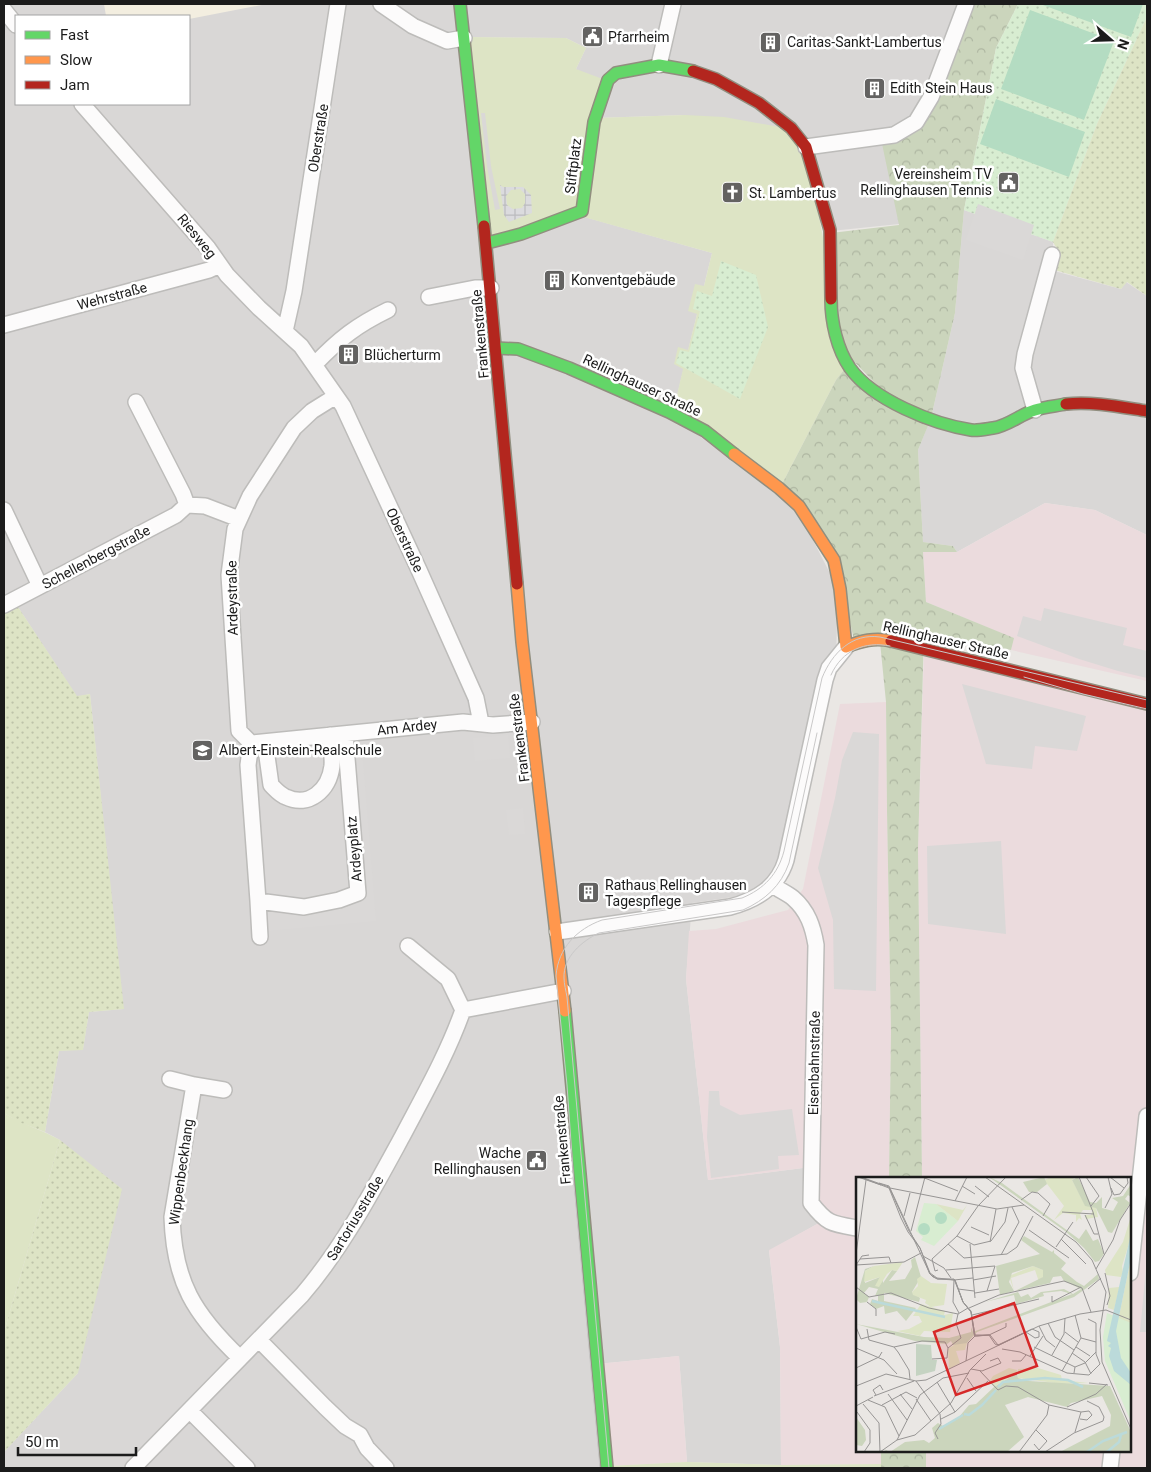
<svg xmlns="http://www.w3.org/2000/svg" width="1151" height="1472" font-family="Roboto,sans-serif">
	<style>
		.residential { fill: #d9d7d6; fill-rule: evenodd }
		.commercial { fill: #ebdbdd }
		.education { fill: #f3eee0 }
		.grass { fill: #dde4c5 }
		.forest { fill: url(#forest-crowns) }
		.park { fill: url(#park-dots) }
		.garden { fill: url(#garden-dots) }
		.pitch { fill: #b4dcc2 }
		.parking { fill: #dad8d7 }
		.plaza { fill: url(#plaza-grid); fill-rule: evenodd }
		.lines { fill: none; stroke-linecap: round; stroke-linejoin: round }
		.street-casing { stroke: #bdbcba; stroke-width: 18 }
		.fast-casing { stroke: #918e7f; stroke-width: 14 }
		.slow-casing { stroke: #918e7f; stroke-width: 14 }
		.jam-casing { stroke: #918e7f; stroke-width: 14 }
		.street { stroke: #fcfbfb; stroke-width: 15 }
		.fast { stroke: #63d668; stroke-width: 11 }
		.slow { stroke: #ff974d; stroke-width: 11 }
		.jam { stroke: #b3261e; stroke-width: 11 }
		.tram { stroke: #c9c8c8; stroke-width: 1 }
		.labels { text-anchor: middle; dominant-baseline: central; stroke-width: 5; stroke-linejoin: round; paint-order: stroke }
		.poi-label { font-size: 14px; fill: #1b1b1b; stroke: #fff; text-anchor: start }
		.street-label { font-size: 14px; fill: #1b1b1b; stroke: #fff }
		.inset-river { fill: none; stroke: #bbdada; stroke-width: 2.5 }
		.inset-road { fill: none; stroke: #979594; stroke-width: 1 }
		.view { fill: #d62828; fill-opacity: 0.15; stroke: #d62828; stroke-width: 2.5 }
		.inset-edge { fill: none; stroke: #1b1b1b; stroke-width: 2.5 }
	</style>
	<defs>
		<pattern id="forest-crowns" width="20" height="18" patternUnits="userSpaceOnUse" patternTransform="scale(1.25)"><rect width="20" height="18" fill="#cbd5bc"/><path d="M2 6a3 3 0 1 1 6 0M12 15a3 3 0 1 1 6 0" fill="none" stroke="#aeb6a1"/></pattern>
		<pattern id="park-dots" width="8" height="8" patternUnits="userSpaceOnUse" patternTransform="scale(1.25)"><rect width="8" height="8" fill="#d8edd1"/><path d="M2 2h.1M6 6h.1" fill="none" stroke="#b9cbb3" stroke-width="1.8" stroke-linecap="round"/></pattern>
		<pattern id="garden-dots" width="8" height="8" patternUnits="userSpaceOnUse" patternTransform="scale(1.25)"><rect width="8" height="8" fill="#dde4c5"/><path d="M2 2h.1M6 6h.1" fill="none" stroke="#bdc3a9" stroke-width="1.8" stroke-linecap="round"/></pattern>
		<pattern id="plaza-grid" width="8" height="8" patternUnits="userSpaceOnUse" patternTransform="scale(1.25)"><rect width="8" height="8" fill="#dbdbde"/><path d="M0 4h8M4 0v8" fill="none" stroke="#bbbbbe"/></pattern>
	</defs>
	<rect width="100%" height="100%" fill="#eae7e4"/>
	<!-- residential -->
	<path class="residential" d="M4,4h455l147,1464h-602v-16l74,-79 -18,-233 -15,-8 14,-81 24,-2 6,-37 34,-3 -33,-315 -13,3 -63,-96 -10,5zM16,16h173v88h-173z
		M461,4h504l-66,220 -68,7 -146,-116 -89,3 -20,-49 10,-21 -20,-10 -100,-1z
		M964,210l89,32v5l-6,22 74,20 5,-7 21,14v239l-52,-25 -50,-7 -88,49 -4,-6 -30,-4 -5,-92 13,-32 24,-105z
		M574,214l138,39 -40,163 124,91 42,82 -2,68 -64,227 -33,12 -47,7 -6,76 22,201 95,-12 3,39 13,16 -50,28 11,96 1,118 -94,-3 -8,-106 -82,8 -110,-1120z"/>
	<!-- commercial -->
	<path class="commercial" d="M1045,503l50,7 52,25v146l-136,-31 2,-12 -87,-36 -3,-50h34z
		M924,652l223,54v762h-221v-17h204v-273h-208l-4,-329z
		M886,702l1,109 4,221 -2,146h-32v273h24v13l-100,1 -1,-118 -11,-97 50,-27 -13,-16 -3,-39 -95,12 -22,-201 3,-48 27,-2 72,-19 15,-21 37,-185z
		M679,1356l8,106 -79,4 -11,-102z"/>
	<!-- education -->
	<path class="education" d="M104,4h163l-78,15v-3h-83z"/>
	<!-- grass -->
	<path class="grass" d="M466,37l100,1 20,10 -10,21 32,12 -12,37 89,-3 39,2 67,12 15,18 41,219 -11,14 -55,106 -107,-78 9,-39 -9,-5 4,-17 10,3 9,-36 -9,-3 7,-27 9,2 8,-33 -139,-39 -86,28z
		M4,1113c18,11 38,17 56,27l-56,192z
		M687,1462l94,3 100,-1v4h-273v-2z"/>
	<!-- forest -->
	<path class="forest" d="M966,4h52l-22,44 -32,162 -9,103 -24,105 -38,-16 -51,-53 -11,-116 68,-8 -18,-86 34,-15z
		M847,366l83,55 -12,29 5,92 30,4 4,6h-34l3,50 88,36 -3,12 -87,-19 -6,218 4,329h-33l2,-146 -4,-221 -1,-109 -6,-60 -25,3 -12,-56 -62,-103 55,-106z
		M881,1451h45v17h-45z"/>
	<!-- park -->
	<path class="park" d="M1018,4h129v13l-50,107 -44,118 -89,-32 32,-162z
		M721,261l35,14 12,52 -28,72 -64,-36 4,-13 9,2 11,-41 -7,-2 4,-18 15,5z"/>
	<!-- garden -->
	<path class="garden" d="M1147,17v279l-20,-14 -6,7 -70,-20 6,-20 -4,-7 44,-118z
		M14,601l63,95 13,-2 34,315 -35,3 -6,38 -24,1 -14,81 -26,-10 -15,-9v-507z
		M60,1140l62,49 -44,184 -74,79v-120z"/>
	<!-- pitch -->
	<path class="pitch" d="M1040,4h103l-12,33z
		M1030,10l84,31 -30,79 -83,-31z
		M996,99l89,33 -16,45 -89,-33z"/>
	<!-- parking -->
	<path class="parking" d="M481,113h4l6,53 9,43 -5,1 -8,-44z
		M978,204l56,21 -11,35 -57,-20z
		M1044,608l83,20 -4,17 24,6v27l-29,-7 -39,-12 -62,-23 6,-20 18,5z
		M962,684l124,32 -9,35 -42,-5 -3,23 -46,-5z
		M853,732l26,2 -3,257 -42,-2 -1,-69 -15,-52 17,-70 7,-38z
		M508,735l2,23 -35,3 -2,-23z
		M361,737l15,184 -110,10 -10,-181z
		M523,808l2,26 -16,1 -3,-25z
		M1001,841l5,93 -78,-10 -1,-78z
		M709,1091h10l1,14 20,10 52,-6 7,46 -21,1 1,13 -68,9 -4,-41z
		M1147,1258v74h-7z"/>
	<!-- plaza -->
	<path class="plaza" d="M500,185l3,2h20l8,8 1,18 -23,9 -5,-7zM520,189l5,5v9l-3,5 -9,1 -6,-4 -1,-9 5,-6z"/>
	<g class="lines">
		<defs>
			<path id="street" d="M381,4l32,22 34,15 17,-3
				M4,10l12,15
				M659,65l14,-61
				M82,104l126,144 19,27 32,33 42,38 42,60 76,164 57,128 5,25
				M806,147l88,-12 22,-13 15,-25 35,-93
				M429,297l46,-9h16
				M4,325l205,-55 11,-5
				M285,331l9,-40 44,-287
				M315,364c24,-25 42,-39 73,-54
				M136,402l47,92 4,11
				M1035,410l-12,-42 2,-14 27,-99
				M4,510l36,76
				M4,605l172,-90 11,-10 18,1 34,13
				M265,742l6,43c4,4 9,10 15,12 23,11 43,-7 46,-31 1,-10 -2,-21 -2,-31
				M251,743l-3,22 10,136 46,6 35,-7 19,-7 -13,-159
				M251,743l-12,-12 -10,-156 6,-46 15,-33 44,-68 18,-17 24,-15
				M251,743l212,-21 30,3 39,-3
				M773,885c6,5 14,8 20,13 15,13 20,29 23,47l-5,258c16,21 21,21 46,25
				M258,901l2,36
				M557,932l173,-25c27,-7 48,-20 56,-47l39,-180 4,-12 17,-21
				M408,946l40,33 15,31
				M463,1010l100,-19
				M170,1079l24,6
				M224,1090l-30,-5 -22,132c2,65 22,97 68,141
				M1130,1273l17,-157
				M259,1340l66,67 20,19 15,9 7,13 19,20
				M190,1411l57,57
				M133,1468l169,-173c41,-48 70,-103 100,-158 22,-42 45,-82 61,-127
				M1110,1468l2,-17"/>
			<path id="fast" d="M460,4l24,222
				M487,243l34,-9 61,-23 12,-89 14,-42 8,-7 43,-8 34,6
				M831,299c0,23 6,50 19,69 23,32 83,56 121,62 6,1 15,-1 22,-2 15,-2 28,-14 42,-18 10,-3 21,-4 31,-6
				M496,348l22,1 51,19 100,44 36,19 29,23
				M565,1011l42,457"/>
			<path id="slow" d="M734,454l45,34 20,18 35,54 6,29 6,58c15,-6 29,-10 45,-6
				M517,584l5,58 43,369"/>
			<path id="jam" d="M693,71l23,8 43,24 32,25 15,19 24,83 1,69
				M484,226l33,358
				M1066,404c26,-3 55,3 81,7
				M891,641l256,63"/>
		</defs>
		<!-- street casing -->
		<use href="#street" class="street-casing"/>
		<!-- fast casing -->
		<use href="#fast" class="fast-casing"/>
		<!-- slow casing -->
		<use href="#slow" class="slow-casing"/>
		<!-- jam casing -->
		<use href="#jam" class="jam-casing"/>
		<!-- street -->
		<use href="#street" class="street"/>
		<!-- fast -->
		<use href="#fast" class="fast"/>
		<!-- slow -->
		<use href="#slow" class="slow"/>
		<!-- jam -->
		<use href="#jam" class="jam"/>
		<!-- tram -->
		<path class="tram" d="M831,675c11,-25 34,-34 59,-29
			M1024,677l59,17 64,15
			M600,1468l-26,-283 -7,-100 -11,-109c2,-28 21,-47 46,-56l140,-22c22,-9 36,-24 42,-47l38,-173c10,-25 30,-45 58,-41l267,63
			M609,1468l-42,-471c-1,-6 -3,-13 -3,-19 -1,-21 18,-37 35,-45l144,-23c22,-10 38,-24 46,-47l28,-130"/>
	</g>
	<!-- icons -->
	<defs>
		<symbol id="civic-square" viewBox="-11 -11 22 22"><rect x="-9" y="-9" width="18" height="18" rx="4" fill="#636261" stroke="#fff"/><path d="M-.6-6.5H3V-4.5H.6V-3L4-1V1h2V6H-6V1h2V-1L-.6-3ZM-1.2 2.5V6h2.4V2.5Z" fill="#fff"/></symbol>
		<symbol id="building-square" viewBox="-11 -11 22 22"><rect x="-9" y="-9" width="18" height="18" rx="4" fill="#636261" stroke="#fff"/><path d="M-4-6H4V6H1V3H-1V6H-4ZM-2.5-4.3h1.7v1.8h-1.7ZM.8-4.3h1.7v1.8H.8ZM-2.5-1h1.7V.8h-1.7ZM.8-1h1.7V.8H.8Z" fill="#fff"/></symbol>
		<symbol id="church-square" viewBox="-11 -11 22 22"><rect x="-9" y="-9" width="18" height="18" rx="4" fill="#636261" stroke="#fff"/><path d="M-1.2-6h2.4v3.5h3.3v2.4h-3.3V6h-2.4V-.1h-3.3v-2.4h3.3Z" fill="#fff"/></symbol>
		<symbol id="school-square" viewBox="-11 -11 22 22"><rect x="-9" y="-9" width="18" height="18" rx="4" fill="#636261" stroke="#fff"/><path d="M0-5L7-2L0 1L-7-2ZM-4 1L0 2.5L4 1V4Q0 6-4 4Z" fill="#fff"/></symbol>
	</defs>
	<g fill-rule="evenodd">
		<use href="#civic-square" x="580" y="24" width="25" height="25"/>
		<use href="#building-square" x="758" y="30" width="25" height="25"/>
		<use href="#building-square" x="862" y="76" width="25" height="25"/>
		<use href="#civic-square" x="996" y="170" width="25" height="25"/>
		<use href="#church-square" x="720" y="180" width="25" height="25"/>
		<use href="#building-square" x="542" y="268" width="25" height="25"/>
		<use href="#building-square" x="336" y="342" width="25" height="25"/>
		<use href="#school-square" x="190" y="738" width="25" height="25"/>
		<use href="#building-square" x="576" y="880" width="25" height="25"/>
		<use href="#civic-square" x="524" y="1148" width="25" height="25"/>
	</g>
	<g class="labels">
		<!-- poi labels -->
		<g class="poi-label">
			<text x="608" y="37">Pfarrheim</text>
			<text x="787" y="42">Caritas-Sankt-Lambertus</text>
			<text x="890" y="88">Edith Stein Haus</text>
			<text x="992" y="174" text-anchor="end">Vereinsheim TV<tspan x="992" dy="16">Rellinghausen Tennis</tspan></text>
			<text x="749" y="193">St. Lambertus</text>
			<text x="571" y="280">Konventgebäude</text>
			<text x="364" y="355">Blücherturm</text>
			<text x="219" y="750">Albert-Einstein-Realschule</text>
			<text x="605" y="885">Rathaus Rellinghausen<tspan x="605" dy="16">Tagespflege</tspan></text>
			<text x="521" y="1153" text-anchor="end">Wache<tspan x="521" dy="16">Rellinghausen</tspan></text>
		</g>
		<!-- street labels -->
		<g class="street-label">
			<text transform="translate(318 138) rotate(-81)">Oberstraße</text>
			<text transform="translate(573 166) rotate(-83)">Stiftplatz</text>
			<text transform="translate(197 236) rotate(51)">Riesweg</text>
			<text transform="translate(112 296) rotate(-15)">Wehrstraße</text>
			<text transform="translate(480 334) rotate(-95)">Frankenstraße</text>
			<text transform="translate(642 385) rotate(25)">Rellinghauser Straße</text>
			<text transform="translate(405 540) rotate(65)">Oberstraße</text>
			<text transform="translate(96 557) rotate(-28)">Schellenbergstraße</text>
			<text transform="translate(232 598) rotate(-91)">Ardeystraße</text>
			<text transform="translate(946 640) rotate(13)">Rellinghauser Straße</text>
			<text transform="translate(407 727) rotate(-6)">Am Ardey</text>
			<text transform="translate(519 738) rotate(-97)">Frankenstraße</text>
			<text transform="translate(354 849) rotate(-95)">Ardeyplatz</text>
			<text transform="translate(814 1063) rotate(-89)">Eisenbahnstraße</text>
			<text transform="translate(562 1140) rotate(-95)">Frankenstraße</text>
			<text transform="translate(181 1172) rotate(-82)">Wippenbeckhang</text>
			<text transform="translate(355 1218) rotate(-59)">Sartoriusstraße</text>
		</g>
	</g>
	<!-- overview -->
	<g transform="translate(856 1177)">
		<rect width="275" height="275" fill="#eae7e4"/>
		<path d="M195,0h24l-3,3 13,25 11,3 2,9 -12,2 -1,-4h6l2,-5h-10l-3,4 2,6 -3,-2 -3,4v-7l-13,-2 -9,7 10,-14 -20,-26zM275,39v21l-9,29 1,7 -2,4 -15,-2 -1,-5 18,-28zM275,81v115l-14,-47zM177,89l10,4v7l-4,5 -4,-12 -24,8 3,13 -5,-15zM263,110v2l-5,21 -6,-2 1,-20zM104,164l7,2 -2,7 -9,1 4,12 -11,6 -1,-20zM182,191l23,7 1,5 26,3 -26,1 -44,-6v-9z" fill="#dde4c5"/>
		<path d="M133,0l13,6 77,56 7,-10 7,12 5,-2 6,15 -5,7 -4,1 -11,-14 -19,-17zM188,0l3,7 -10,8h-8l-6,-10zM222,0l12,25 6,1 6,-6v11l11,3 5,-9 -6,-4 11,-2 8,-12v13l-3,-2 -3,4 5,4 -18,30 -4,-1 -12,-24 -11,-2 -13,-26zM168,59l28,16 2,-2v3l12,10 -5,6 16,13 7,4 14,-12 1,5 -25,18 -97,35 -10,11 -14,2 -2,-4 -4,3 -32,-3 -59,-17 68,13 25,1 22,-6v-5l2,5 99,-38 -11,-3 -18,2 1,3 -28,8 -2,-9 -29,7 33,-10 3,5 7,-3 3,4 10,-6 23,-3 9,5 8,-5 -17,-8 -3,-5 -8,1 -3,6 -35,8 28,-14v-7l-10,-4 -21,7 -3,9 5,9 -14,4 -4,-29 44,-12 -19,-14zM59,80l6,20 -9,15 8,6 -1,4 -35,-9v8l32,7 -10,13 -9,-10 -12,3 -1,-8 -8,3 -6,-5 2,-5 6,2v-6l-3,1 3,-7 -9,-2 -5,6 5,4 -2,5 -7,1 -4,-4 9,-30 9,-3 -9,5v12l15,-6 3,-6v12l9,-13 5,1 -8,10 16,-2 7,-12 -1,-7zM161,196l1,5 11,3 81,5 21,46v20h-71l50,-26 1,-11 -9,-19 -31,7 -4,4 -39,-10 -23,8 19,32 -17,15h-120l-3,-3 6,3 15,-10 19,-2 5,3 6,-5 -3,-10 6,-5 5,3 16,-9 10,-12 7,-1 18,-17zM0,240l9,13 1,10 -4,6 -6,-1z" fill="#cbd5bc"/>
		<path d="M60,167l15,1 1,15h5l-2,11 -19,5z" fill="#c5d3c2"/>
		<path d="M68,26l12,1 22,17 -24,25 -13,-6 2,-3 -7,-6zM251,136l24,10v99l-26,-61 -2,-24z" fill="#d8edd1"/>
		<path d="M80,27l27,6 4,-5 -9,16zM47,85l-6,9 -5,-1 -5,4 -8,13 -4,-1 8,-15 -3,6 -16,5 1,-11 9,-5zM65,99l10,7 16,1 -3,21 -13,2 -6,-4 1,-3 -13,-5 -1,-3 6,-6 -1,-7zM65,127l24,7 -1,4 9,-2 -3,19 -26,-1 -4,5 -23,-5 12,-2 13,-7 -3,-6h-6zM153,191l8,2v3l-23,14 -5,-5 4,-6z" fill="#dde4c5"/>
		<path d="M79 41a6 6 0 1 1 12 0a6 6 0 1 1-12 0ZM62 52a6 6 0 1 1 12 0a6 6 0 1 1-12 0Z" fill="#b4dcc2"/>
		<path d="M275,56v25l-15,73 5,27 10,15v12l-17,-14 -5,-15 2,-8 -3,-2 3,-3 -4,-2z" fill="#bbdada"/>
		<path class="inset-river" d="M16,124l73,16M142,210l5,-5 42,-4 23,2 15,7M108,237l5,1 13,-10 14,-15M83,252l24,-14M231,275l16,-11 24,-9M251,275l12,-10 2,-7"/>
		<path class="inset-road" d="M2,0l23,8M4,0l29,11 12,30 7,14 12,16 9,24 1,2 3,3 5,2 17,1 8,22 8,10 3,22 1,2h2l12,-1 6,9 2,1h2l27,-13 9,6 4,-1v-5l-7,-3 -34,16 -8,-10h-15l-4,-23 -8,-10 -8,-22 -18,-2 -7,-5 -10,-25 -11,-17 -20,-44 -28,-10M66,0l36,14M129,0l91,65 16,18 14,32 -6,38 2,32 29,67M223,0l14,35 11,42M230,0l13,19 -8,10M254,0l14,11M23,6l10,3 41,88 7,5h17l9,23 8,9 4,25 -7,7 -2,18M106,9l13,8M119,9l14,11M34,11l107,21 27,-4M255,11l3,7 6,-1 8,-11 -1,-6M165,23l11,-8 6,1 12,11 -7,12M99,24l12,-24M249,31l7,-14 -4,-17M206,35l32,2M229,38l9,19h4M48,39l6,-23M115,50l18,8M173,53l40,28M55,54l14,-54M101,59l17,9 17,-4 14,-19 3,-14M205,62l25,25M134,65l6,-33M92,67l16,14 43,-4 10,-7 16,-31M114,67l5,54M200,70l17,-25M0,77l10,-74M145,78l18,-33 -7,-15M67,79l21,12 7,10M4,82l29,-2 2,6M76,82l25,-23 21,-30 28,-29M76,82l3,12 3,-1M0,88l48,-3 17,-9M0,88l6,-9 7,-1M240,92l17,-29 7,-20 11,-17M90,93l49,-4 -8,25M249,96l5,23 -3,9M117,103l23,-4M0,110l13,10 22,-4 38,15 29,6 10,-6M102,112l16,2M232,112l13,-11M119,116l24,-4M196,119v6l29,-15M11,125l9,7v7M113,131l30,-13 65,-14 18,7 9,24M103,136l-6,-11 1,-22 19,-2M116,138l67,-16M219,138l6,23M192,146l7,14 19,13M183,149l7,14 9,7M0,150l5,12 24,-7 10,2M11,152l2,11 25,7 4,5 11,18 1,9M209,155l13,10M119,159l14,-1 17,-8v-4M225,161l15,4M38,170l28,-6 23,1 3,6M178,170l41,20M220,170l14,9M0,171l28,12 13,14M146,172l18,3 47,21 22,2 11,-11 -4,-10v-31l-8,-4M216,176l13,9 6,12M196,178l12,-21 1,-16M174,179l13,-20M91,181l1,-10 13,-10 -5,-15 2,-9M76,182l15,-1M156,184h9l5,-6M0,191l23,-11 3,-5M115,192l11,2 19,-8 -3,-5 -8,3M124,194l18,19 8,-4 12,1 31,18 32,7M206,194l19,-33M218,196l1,-6 10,-4 11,-11M111,201l9,13M60,204l24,33 1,10 -6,9 3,6M81,205l18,30M233,206l19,2M0,209l30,-12 30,7 10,-1 113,-54 41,-12 26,-4 25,10M32,217l19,26M44,217l12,15M20,218l-3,-5 7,-5 3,5M18,219l40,-15M60,222l15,22M12,223l17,7 14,29M7,227l16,19 1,29M26,228l24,-13 11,6M0,229l17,-9M211,230l29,-13 11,-10M1,235l13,18v13l-6,9M85,242l14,-7 33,-31M224,242l7,1 5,-5 -3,-4 -8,1M219,255l6,-20M41,263l23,-45 23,-17 26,-5M178,267l5,6 8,-9 -11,-11M24,275l17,-12 18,-5 36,-32 19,-33 16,-16M163,275l28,-37 2,-10M189,275l29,-19 29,-12 1,-4 -5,-10 -12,-6"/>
		<path class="view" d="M158,126l23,63 -81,29 -22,-63z"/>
		<rect width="275" height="275" class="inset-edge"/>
	</g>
	<!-- border -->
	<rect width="1151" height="1472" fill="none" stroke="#1b1b1b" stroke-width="10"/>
	<!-- legend -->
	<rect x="15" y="15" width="175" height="90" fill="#ffffff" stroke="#a4a4a4"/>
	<rect x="25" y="31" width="25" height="8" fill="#63d668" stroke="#a4a4a4"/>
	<text x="60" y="40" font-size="15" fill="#1b1b1b">Fast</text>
	<rect x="25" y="56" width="25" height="8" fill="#ff974d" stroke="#a4a4a4"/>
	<text x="60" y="65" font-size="15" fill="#1b1b1b">Slow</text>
	<rect x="25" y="81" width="25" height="8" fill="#b3261e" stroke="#a4a4a4"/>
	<text x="60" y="90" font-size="15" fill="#1b1b1b">Jam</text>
	<!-- north arrow -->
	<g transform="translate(1111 40) rotate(110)" stroke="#ffffff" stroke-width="4" paint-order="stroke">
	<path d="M0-4L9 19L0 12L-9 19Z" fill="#1b1b1b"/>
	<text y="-8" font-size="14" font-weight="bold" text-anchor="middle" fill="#1b1b1b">N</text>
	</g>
	<!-- scale -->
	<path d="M18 1447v8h118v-8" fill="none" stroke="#1b1b1b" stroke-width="2.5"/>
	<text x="25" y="1447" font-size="15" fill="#1b1b1b" stroke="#ffffff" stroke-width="4" paint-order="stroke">50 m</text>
</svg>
